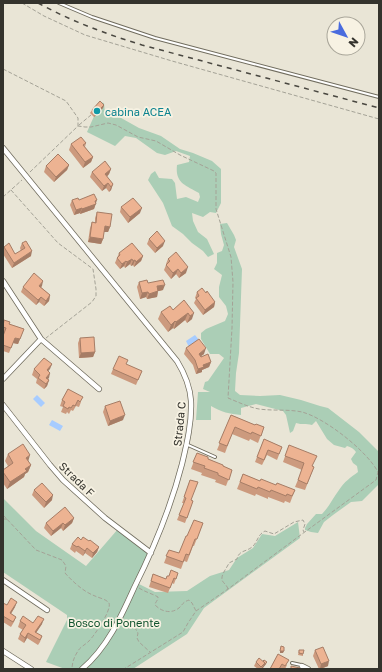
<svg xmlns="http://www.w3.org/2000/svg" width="382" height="672" font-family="'Golos Text',sans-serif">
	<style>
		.green { fill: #abceb6 }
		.water { fill: #a7ccff }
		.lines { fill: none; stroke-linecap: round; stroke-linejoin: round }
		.lane-casing { stroke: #706c5e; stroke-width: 4 }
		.street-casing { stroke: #706c5e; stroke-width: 6 }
		.path { stroke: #a4a296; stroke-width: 1; stroke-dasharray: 4 2; stroke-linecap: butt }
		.lane { stroke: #fff; stroke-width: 2 }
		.street { stroke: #fff; stroke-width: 4.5 }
		.rail { stroke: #494740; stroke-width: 1.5; stroke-dasharray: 5 5; stroke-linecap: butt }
		.wall { fill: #cc9a7e }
		.shaded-wall { fill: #a67d66 }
		.building { fill: #edb392; stroke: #a67d66 }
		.culture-dot { fill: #0f9aa8; stroke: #f7f2e3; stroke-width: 1.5 }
		.labels { text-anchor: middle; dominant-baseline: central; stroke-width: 3.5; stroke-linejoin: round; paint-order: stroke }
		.culture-label { font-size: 11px; fill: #0d838f; stroke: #f7f2e3; text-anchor: start }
		.street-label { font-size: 11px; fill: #34332d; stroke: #f7f2e3 }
		.park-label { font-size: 11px; fill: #125530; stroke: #f7f2e3 }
	</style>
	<rect width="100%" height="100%" fill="#e9e5d6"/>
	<!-- green -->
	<path class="green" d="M99,102l5,1 1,10 9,1 25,14 22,8 19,13 13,4 19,8 9,8v34l-5,10 -6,-1 -7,5 -11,-4 1,8 5,11 9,7 7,15 -6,3 -5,-6 -11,-8 -9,-9 -11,-8 -9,-23 -15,-23 3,-6 4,-3 4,7 13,1 3,4 2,16 9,-2 12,5 2,-5 -1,-4c-14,-8 -24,-10 -22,-28l12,-3 1,-6 -14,-5 -11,4 -8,-2 -21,-15 -11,-2 -10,10 -28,-14 8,-18 1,-8z
		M227,223l7,12 2,5 -2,7 8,22 -3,84 -3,20 -1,18 5,4 20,1 20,-1 21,5 19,6 8,2 31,24 20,20v32l-17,17 -11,1 -18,13 -9,7 -6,11 -7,-1 -6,-2v-2l2,-4 9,-10h6c7,-7 11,-16 17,-24 5,-8 12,-13 19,-18l-1,-6 -4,-3 -2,-4 5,-7c-2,-3 -5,-5 -9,-6l-2,2 -11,-3 -7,-6 -11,-18 -4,4c-6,-2 -10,0 -16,-2l-3,8 -3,2 -4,-18 -3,-4 -27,-7 -15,4v7c-11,-1 -20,-3 -30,-9v14h-15l2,-28h12l-7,-3 2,-7 3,-1 16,-23 -5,-4h-9l-9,-15v-6l5,-4 19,-8 3,-7 -2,-8 -7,-9v-10l3,-12 -8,-6 3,-6v-10l5,-2 2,-6 -3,-11 -1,-10z
		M3,498l33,33 50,35 32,-37 33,24 -14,30 18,9 32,-1 23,-15 19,-6 8,-12 16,-10 9,-14 13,2 23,-14 2,16 -96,70 -17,26 -54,35h-68l-19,-7 21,-42v-5l-64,-43z"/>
	<!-- water -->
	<path class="water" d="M195,335l4,5 -10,7 -3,-6z
		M37,395l8,8 -4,4 -8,-8z
		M52,420l11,6 -3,5 -11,-6z"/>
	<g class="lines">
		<defs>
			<path id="lane" d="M59,3l33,14 63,21 224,59
				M188,445l27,12
				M292,663l9,2"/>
			<path id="street" d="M3,148l174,213c8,13 13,25 14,40 1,21 -4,42 -9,63 -11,43 -28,84 -48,124 -13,29 -27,60 -52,81
				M3,281l38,58 58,50
				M3,379l38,-40
				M3,405l47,60 13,15 42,38 46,35
				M3,580l44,30
				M3,651l28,18
				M302,666l6,3"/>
		</defs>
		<!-- lane casing -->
		<use href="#lane" class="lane-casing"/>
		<!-- street casing -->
		<use href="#street" class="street-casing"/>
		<!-- path -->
		<path class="path" d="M22,3l22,13 41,19 87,26 207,58
			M3,69l63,32 12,17v8
			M79,125l12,-10
			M30,172l48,-46 7,1h6l17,-4 8,2 22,12 18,4 24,14 34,16 2,2v36l15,48 2,25 -1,46 -4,70c10,4 20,9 31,11 14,2 29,0 43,3 23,6 65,39 76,60l-2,8 -74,54 -74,55 -32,22 -8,12 -5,9 -59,37
			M11,190l47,53 35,26 3,20v7l-4,6 -46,36
			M3,197l19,-17
			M3,515l33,35 26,10 4,6 -1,7c8,9 19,19 30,23 4,2 11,3 14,7 3,7 -15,33 -20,38 -4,4 -9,6 -11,10 -4,6 -6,12 -6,18
			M3,519h4
			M139,588c6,4 14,6 19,9 0,4 -3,5 -3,8 7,7 16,9 24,3 4,-4 4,-6 10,-8l3,3 4,8
			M228,589c-1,-4 -5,-6 -6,-9 -1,-6 5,-12 7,-17l8,-4c2,-9 9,-7 15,-12 6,-5 5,-12 13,-16l9,3 20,-12 9,-2 2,4 -2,6 1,2
			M123,623l12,5 3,5 -1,5 2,4 11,10"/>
		<!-- lane -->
		<use href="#lane" class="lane"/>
		<!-- street -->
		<use href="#street" class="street"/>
		<!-- rail -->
		<path class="rail" d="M38,3c33,18 68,31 104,42l237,63"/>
	</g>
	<!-- wall -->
	<path class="wall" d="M104,105l-1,3 -9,9 -4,-4 2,-3z
		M86,143l-1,4 8,10 -2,5 -8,6 -14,-18 2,-6z
		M69,165l-2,5 -13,12 -10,-10 2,-6z
		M111,169l-2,5 -2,3 6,7 -2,6 -2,2 -3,-4 -4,3 -12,-14 2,-5z
		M72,200h7l17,3 -2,6 -14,5v-1l-6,2 -4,-10z
		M121,207l19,6 -12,10 -8,-11z
		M97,212l13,15 -2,5h-4l-1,7 -2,5 -13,-2 2,-14 2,-6 3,1v-5z
		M149,239l14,7 -8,7 -8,-9z
		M22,243l9,13 -19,12 -9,-14v-5l1,-2 11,7 6,-3 -1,-3z
		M119,253l24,3 -2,5 -7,6 -1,-2 -2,1 -1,-2 -5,4 -1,-2 -4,3 -5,-6z
		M168,259l18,14 -7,5 -3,-4 -5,5 -7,-9 2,-5v-1z
		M139,282l9,1 15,7 -5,1 -1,6 -10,2 -1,-2 -6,2 -3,-12z
		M42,286l-1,1 9,8 -1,6 -5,5 -5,-4 -3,3 -15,-13 2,-5z
		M197,292l9,1 9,9 -1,5 -11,8 -9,-12 2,-4 -1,-1z
		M184,300l8,19 -5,4 -2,-3 -11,9 -1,-1 -5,4 -10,-13 3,-7 12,-2z
		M3,324h6l15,5 -6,15 -5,-1 -4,10 -6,-2v-15l1,-3h-1z
		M80,338l15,14 -2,5 -14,1 -1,-15z
		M186,348l18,6 -3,2 10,6 -2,5 -7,3v2l-6,2 -3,-9 -9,-11z
		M52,364l-4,7 2,2 -3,6 2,1 -2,6 -3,3 -8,-6 1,-4 -5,-4 2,-6z
		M127,365l15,6 -6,14 -25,-11 2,-5z
		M68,389l13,13 -2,5 -3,-1 -3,5 -2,-1 -2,4 -2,-2 -1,2 -5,-2 2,-5 -3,-1 2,-6z
		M105,406l18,14 -15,6 -5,-14z
		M231,415l24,10 9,2 -6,16 -8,-4 -1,2 -17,-7 -7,19 -8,-3z
		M264,439l18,8 -5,13 -10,-5 -5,10 -7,-3z
		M289,445l25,22 -9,23 -10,-3 7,-17 -19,-8z
		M197,453l26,13 9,4 -6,16 -11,-4 1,-2 -15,-5 1,-2 -11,-4z
		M8,454l20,7 3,4 -3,7 -3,2 -1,3 -17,12 -4,-6v-13l5,-4 -3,-5z
		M243,474l17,7 35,9 -5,13 -5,-2 -1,2 -16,-6v2l-12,-5 -1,2 -18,-7z
		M190,480l1,20 2,1 -8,22 -8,-3 7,-17h-2z
		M34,490l18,10 -8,8 -12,-13z
		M74,518l-2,5 -9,8 -2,-3 -10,8 -7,-8 2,-5z
		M203,523l-9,23h-1l-6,16 -3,-1 -3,8 -17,-6 5,-13 10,3 8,-17z
		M81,540l8,1 10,6 -2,5 -5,6 -7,-5 -2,3 -7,-5 -1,2 -5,-4 2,-5z
		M178,573l-4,11 -2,-1 -4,10 -19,-6 4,-13 13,5z
		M3,603l4,2 8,2 -4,7 5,3 -2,5 -3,5 -8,-5z
		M20,621l22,3 -6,9 6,3 -2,6 -2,3 -11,-7 -3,5 -6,-4 2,-5 3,-4 -5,-3z
		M299,650l4,4v2l-5,-1z
		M315,650l13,16 -7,3h-2l-6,-13z
		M278,654l9,11 -2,4h-15z
		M256,662l10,2 -4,5h-4l-4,-3z"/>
	<!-- shaded-wall -->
	<path class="shaded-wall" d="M104,105l-1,3 -9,9 2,-4z
		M93,157l-2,5 -8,6 2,-6z
		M69,165l-2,5 -13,12 2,-5z
		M111,169l-2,5 -6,6 2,-6z
		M108,183l-2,5 -4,3 2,-5z
		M113,184l-2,6 -2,2 2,-5z
		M97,200l-3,9 -14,5 2,-5 13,-8z
		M82,208l-2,5 -6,2 2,-5z
		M142,208l-2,5 -12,10 2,-6z
		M105,226l5,1 -2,5h-5z
		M90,237l13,2 -2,5 -13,-2z
		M165,241l-2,5 -8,7 2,-5z
		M32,251l-1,5 -19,12 2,-5z
		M143,256l-2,5 -7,6 2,-5z
		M132,259l-2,5 -5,4 2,-6z
		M135,260l-2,5 -2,1 2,-5z
		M126,261l-2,5 -4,3 2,-5z
		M188,267l-2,6 -7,5 2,-5z
		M178,269l-2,5 -5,5 2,-6z
		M43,281l-1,5 -5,5 2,-5z
		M165,285l-2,5 -8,2 2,-6z
		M158,291l-1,6 -10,2 2,-5z
		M148,292l-2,5 -6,2 2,-6z
		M50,295l-1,6 -5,5 2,-5z
		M41,297l-2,5 -3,3 2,-5z
		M215,302l-1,5 -11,8 2,-5z
		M188,313l-3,7 -11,9 2,-7z
		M194,313l-2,6 -5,4 3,-7z
		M175,321l-2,7 -5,4 3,-7z
		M15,338l5,1 -2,5 -5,-1z
		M206,348l-2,6 -7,5 2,-5z
		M95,352l-2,5 -14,1 2,-5z
		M211,362l-2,5 -7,3v2l-6,2 2,-5 5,-4z
		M52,364l-2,5 -5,6 2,-5z
		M50,373l-1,5 -5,5 2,-5z
		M49,380l-2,6 -3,3 2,-5z
		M125,415l-2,5 -15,6 2,-5z
		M30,455l-2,7 -2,-4z
		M31,465l-3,7 -3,2 -1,3 -17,12 3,-7 15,-13z
		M53,495l-1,5 -8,8 2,-6z
		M74,518l-2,5 -9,8 2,-6z
		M63,523l-2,5 -10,8 2,-5z
		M99,547l-2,5 -5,6 1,-5z
		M87,548l-2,5 -2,3 2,-5z
		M17,602l-2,5 -7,11 2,-5z
		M44,619l-2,5 -9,13 2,-5z
		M28,633l-1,5 -3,5 1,-5z
		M280,651h4l-1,2h-3z
		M329,661l-1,5 -8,3 1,-5z
		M267,662l-1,2 -4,5h-1l4,-6z"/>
	<!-- building -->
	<path class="building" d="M100,101l4,4 -8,8 -4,-3z
		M81,137l5,6 -3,2 10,12 -8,5 -14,-18z
		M58,154l11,11 -13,12 -10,-11z
		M105,161l6,8 -6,5 8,10 -2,3 -3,-4 -4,3 -12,-14z
		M94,194l3,6 -2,1 1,3 -14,5v-1l-6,2 -4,-10 6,-2 1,2z
		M133,198l9,10 -12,9 -9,-10z
		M97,212l15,2 -2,13 -5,-1 -2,13 -13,-2 2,-15 4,1z
		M157,231l8,10 -8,7 -8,-9z
		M26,241l6,10 -18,12 -10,-16 5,-4 6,11 10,-6 -3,-5z
		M132,243l11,13 -7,6 -1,-2 -2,1 -1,-2 -5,3 -1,-1 -4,3 -5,-6 3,-3 -1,-2z
		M176,252l12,15 -7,6 -3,-4 -5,4 -7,-8 4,-4 -2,-2z
		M34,273l9,8 -4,5 11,9 -4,6 -5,-4 -3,3 -15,-13z
		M147,280l1,3 15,-3 2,5 -8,1 1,5 -9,3 -1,-2 -6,1 -3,-11z
		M202,288l4,5 1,-2 8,11 -10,8 -9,-12 3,-2 -2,-4z
		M184,300l10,13 -4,3 -2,-3 -12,9 -1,-1 -4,4 -10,-13 9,-6 3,4z
		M4,320l6,2 -1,2 15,5 -4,10 -5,-1 -4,10 -8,-3v-9l3,-8 -3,-1z
		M94,337l1,15 -14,1 -1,-15z
		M199,339l7,9 -7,6 2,3 7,-3 3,8 -8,3 1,2 -6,2 -3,-9 -9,-12z
		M119,356l9,4 -2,4 16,7 -4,9 -25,-11z
		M44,358l8,6 -5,6 3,3 -4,5 3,2 -3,4 -8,-6 2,-3 -6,-6z
		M68,389l15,8 -3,5 -2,-2 -3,6 -2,-1 -2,3 -2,-1 -1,2 -5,-3 2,-4 -3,-2z
		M120,401l5,14 -15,6 -5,-15z
		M231,415l24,10 1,-1 8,3 -3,9 -9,-4 -1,2 -16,-7 -8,19 -8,-3z
		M264,439l18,8 -3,7 -11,-4 -4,10 -7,-3z
		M23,444l7,11 -4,3 5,7 -6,4 2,2 -17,11 -7,-10v-2l10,-7 -5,-9z
		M289,445l28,11 -5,10 2,1 -7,17 -9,-4 6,-17 -19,-7z
		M197,453l11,4v2l15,6v1l9,4 -3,10 -11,-5v-2l-14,-5 1,-2 -12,-4z
		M243,474l17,7 1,-2 15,6 1,-2 18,7 -3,6 -5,-2 -1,2 -15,-6 -1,2 -12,-5 -1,2 -17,-7z
		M190,480l8,2 -7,18 2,1 -6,17 -8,-3 7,-17 -2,-1z
		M42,483l11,12 -7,7 -12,-12z
		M65,507l9,11 -9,7 -2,-2 -10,8 -7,-8z
		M194,520l9,3 -6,16h-2l-6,16 -3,-1 -3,8 -17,-6 3,-6 10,3 7,-17h1z
		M78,537l3,3 2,-3 6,4 1,-1 9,7 -6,6 -6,-5 -2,3 -7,-5 -1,1 -5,-3z
		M171,570l7,3 -2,6 -2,-1 -4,10 -19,-7 2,-7 13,5 1,-3h2z
		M11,598l6,4 -7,11 6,4 -3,5 -10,-6v-13l4,2z
		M23,616l10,7 5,-7 6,3 -9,13 7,4 -2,4 -12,-7 -3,5 -5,-4 6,-9 -6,-4z
		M281,646l3,1v4h-4z
		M323,647l6,14 -8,3 -6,-14z
		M299,650h5l-1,4 -4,-1z
		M278,654l11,6 -4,6 -3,-2 -3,5h-9z
		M259,658l6,5 -4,4 -5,-5z
		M264,660l3,2 -3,3 1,-2 -2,-2z
		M291,666l9,2 -1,1h-8z"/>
	<!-- markers -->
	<circle class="culture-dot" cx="97" cy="111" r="4"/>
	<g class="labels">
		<!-- culture labels -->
		<g class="culture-label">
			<text x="105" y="111">cabina ACEA</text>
		</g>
		<!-- street labels -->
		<g class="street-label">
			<text transform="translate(179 424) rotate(-84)">Strada C</text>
			<text transform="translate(77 479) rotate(44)">Strada F</text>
		</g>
		<!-- park labels -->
		<g class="park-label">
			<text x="114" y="622">Bosco di Ponente</text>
		</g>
	</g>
	<!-- border -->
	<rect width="382" height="672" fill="none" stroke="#34332d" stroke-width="8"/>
	<!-- north arrow -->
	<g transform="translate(346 36) rotate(130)"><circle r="19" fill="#f7f2e3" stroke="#a9a69a"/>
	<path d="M0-3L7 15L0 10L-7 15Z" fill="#496bde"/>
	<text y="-6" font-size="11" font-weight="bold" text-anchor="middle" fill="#34332d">N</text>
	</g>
</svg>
